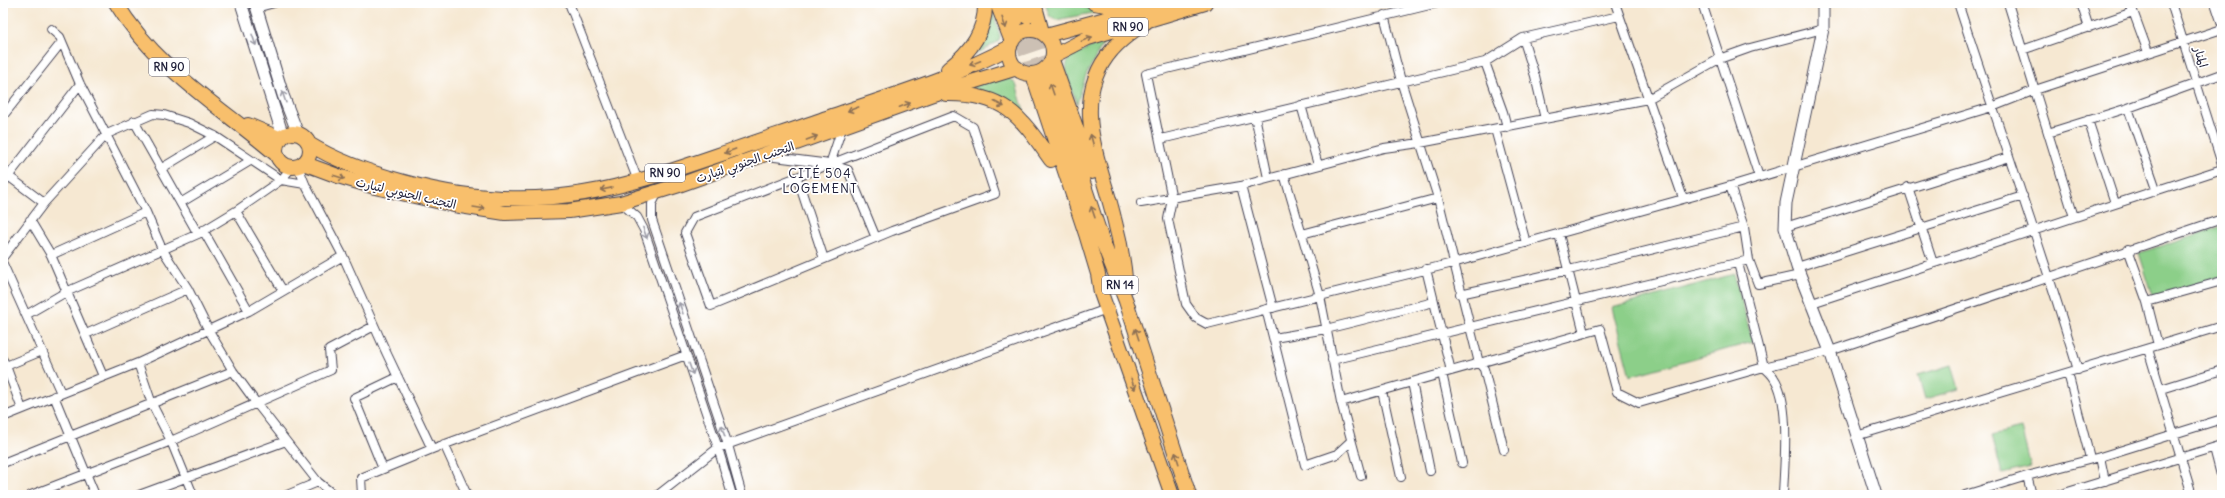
<svg xmlns="http://www.w3.org/2000/svg" width="2225" height="498" font-family="Delius,'Playpen Sans Arabic',sans-serif">
	<style>
		.green { fill: #8ccf89; stroke: #577862 }
		.lines { fill: none; stroke-linecap: round; stroke-linejoin: round }
		.trunk-tunnel { stroke: #ccc0b4; stroke-width: 14; stroke-dasharray: 14 7; stroke-linecap: butt }
		.minor-casing { stroke: #424052; stroke-width: 10 }
		.tertiary-casing { stroke: #424052; stroke-width: 13 }
		.trunk-casing { stroke: #424052; stroke-width: 16 }
		.minor { stroke: #fff; stroke-width: 8 }
		.tertiary { stroke: #fff; stroke-width: 11 }
		.trunk { stroke: #f8bf6c; stroke-width: 14 }
		.oneway { stroke: #8d7054 }
		.oneway2 { stroke: #9c9ca7 }
		.labels { text-anchor: middle; dominant-baseline: central; stroke-width: 3.5; stroke-linejoin: round; paint-order: stroke }
		.shield { fill: #fff; stroke: #646476; stroke-width: 1 }
		.shield-label { font-size: 11px; font-weight: bold; fill: #22223b }
		.street-label { font-size: 12px; fill: #22223b; stroke: #fff }
		.neighbourhood-label { font-size: 13px; letter-spacing: 1px; fill: #22223b; stroke: #fff }
	</style>
	<rect width="100%" height="100%" fill="#fff"/>
	<filter id="ink" filterUnits="userSpaceOnUse"><feTurbulence type="fractalNoise" baseFrequency=".025" numOctaves="2"/><feDisplacementMap in="SourceGraphic" scale="8" xChannelSelector="R" yChannelSelector="G"/><feConvolveMatrix kernelMatrix="1 2 1 2 8 2 1 2 1" color-interpolation-filters="sRGB"/></filter>
	<filter id="wash" filterUnits="userSpaceOnUse"><feTurbulence type="fractalNoise" baseFrequency=".012" numOctaves="4" result="noise"/><feDisplacementMap in="SourceGraphic" scale="16" xChannelSelector="R" yChannelSelector="G"/><feGaussianBlur stdDeviation="0.9" result="paint"/><feColorMatrix in="noise" values="0 0 0 0 0 0 0 0 0 0 0 0 0 0 0 0 0 1.4 0 .05"/><feComposite in="paint" operator="in"/></filter>
	<g filter="url(#wash)">
		<rect width="100%" height="100%" fill="#f6e8d2"/>
		<!-- green -->
		<path class="green" d="M1045,3h28l25,9 -42,8 -6,-3z
			M993,12l7,24 -1,5 -24,14 11,-16z
			M1105,40l-19,35 -9,29c-4,-14 -17,-34 -7,-47z
			M1009,78l7,6 10,34 -30,-23 -26,-8 18,-6z
			M2222,226v50l-69,21 -14,-44z
			M1734,274l19,68 -123,34 -18,-68z
			M1952,365l7,24 -34,10 -7,-24z
			M2021,428l10,39 -29,7 -10,-39z"/>
	</g>
	<g filter="url(#ink)">
		<g class="lines">
			<!-- trunk-tunnel -->
			<path class="trunk-tunnel" d="M1027,17l21,60
				M1015,21l20,60"/>
			<defs>
				<path id="minor" d="M569,3l69,178
					M1438,3l-292,71 26,125 -4,20 18,85 10,14 11,6 246,-61 277,-77 262,-79 43,-17 187,-61
					M1615,3l68,195
					M1702,3l57,174
					M1958,3c40,123 83,243 120,367
					M2008,3l66,214
					M2081,3l8,25
					M2130,3l18,49
					M2171,3l51,161
					M2215,3l7,21
					M256,8l18,-5
					M1384,15l17,66 37,117
					M51,29l9,8 20,47 66,128 16,37 26,40 20,40 25,42 24,33 61,78 16,13
					M1523,38l12,38 10,43
					M2022,50l111,-38
					M1485,62l18,50 4,15
					M1301,105l17,60
					M2128,108l28,81
					M3,116l58,-73
					M954,116l19,11 22,67 -103,37 -181,75 -26,-73 9,-16z
					M1255,116l13,62
					M2088,120l27,83
					M134,121l64,113
					M1495,129l31,114
					M2048,133l80,-25 94,-34
					M1161,139l324,-77 38,-24 96,-22
					M767,156l63,8 18,6 28,68
					M830,164l12,-36
					M298,166l7,18 38,72 43,96 46,97 -71,29 1,17
					M162,168l53,-32
					M3,172l41,31
					M1284,174l36,122 21,106 20,74
					M797,177l27,82
					M3,183l77,-99
					M1241,186l32,122
					M1730,186l14,41 5,33
					M1908,187l25,76
					M658,192l-6,12v16l76,225 14,50
					M182,202l68,-41
					M621,203l16,14 7,13 74,218 14,47
					M1141,203l100,-17 143,-38 36,-5 228,-44 71,-40 31,-11 73,-19
					M236,211l47,80
					M30,220l21,35 52,121
					M1785,227l224,-70
					M203,230l46,81
					M1302,234l136,-36 41,165 5,6 20,81
					M1559,234l25,99
					M2128,249l19,53 11,43
					M51,255l95,-43
					M3,257l41,-54 63,-69 46,-20 11,1 25,8 26,13 66,44 24,4
					M1738,263l26,104c3,3 8,7 10,11 17,25 10,87 9,117
					M3,264l58,129
					M1797,267l226,-71
					M1426,269l25,102
					M1460,294l109,-24 175,-43
					M2147,302l75,-21
					M1812,303l410,-134
					M1266,309l39,156 32,-11 14,-13
					M26,315l40,-23 132,-58 38,-23 45,-31 12,-14
					M86,334l102,-45
					M1274,338l52,-9 108,-27
					M2148,349l44,146
					M3,360l3,6 36,-15
					M1332,360l417,-100 9,24 42,-9
					M138,363l14,41 19,37 22,54
					M6,366l16,43
					M1442,373l20,90
					M2068,373l22,85
					M1412,382l18,89
					M2161,389l61,-19
					M1382,391l19,86
					M54,396l41,99
					M1341,402l259,-73 17,63 22,11 125,-36 66,-16 392,-132
					M3,417l135,-54 111,-52 94,-55
					M1856,436l366,-110
					M444,444l23,51
					M2214,448l8,31
					M432,449l254,-94
					M2100,457l5,24
					M3,463l230,-92
					M383,469l-29,-71 44,-21
					M2027,476l5,19
					M31,495l140,-54 160,-71 -2,-20 45,-24
					M139,495l147,-54
					M287,495l31,-13
					M658,495l60,-47 389,-139
					M1965,495l62,-19 73,-19 122,-38
					M2058,495l164,-50"/>
				<path id="tertiary" d="M241,3l42,133
					M255,3l28,92 15,39
					M1823,3v26l-37,174 -1,24 12,40 33,84 46,144"/>
				<path id="trunk" d="M116,3c39,65 105,104 161,152
					M997,3l15,39
					M1009,3l6,18
					M1022,3l5,14
					M1034,3l8,29
					M1094,3l39,7
					M1009 52a22 22 0 1 1 44 0a22 22 0 1 1-44 0Z
					M1046,35l119,-32
					M1053,56l35,-18 117,-35
					M1052,60l40,112
					M948,69c21,-16 38,-37 37,-66
					M1048,77l54,163 24,61 63,194
					M1035,81l51,153 12,40 3,19 71,202
					M946,94c59,-1 74,22 105,66
					M248,125l33,14
					M276 150a17 17 0 1 1 34 0a17 17 0 1 1-34 0Z
					M309,144c29,18 62,29 95,38 58,16 121,21 180,11 53,-9 102,-27 152,-44 28,-10 57,-19 85,-29 63,-22 130,-41 189,-73
					M303,163l35,13 37,11 79,18 51,8 64,-2 52,-8 58,-18 254,-91 84,-26
					M1126,287c-2,-23 -6,-47 -12,-69 -13,-55 -46,-118 -2,-168 10,-12 23,-20 35,-29"/>
			</defs>
			<!-- minor casing -->
			<use href="#minor" class="minor-casing"/>
			<!-- tertiary casing -->
			<use href="#tertiary" class="tertiary-casing"/>
			<!-- trunk casing -->
			<use href="#trunk" class="trunk-casing"/>
			<!-- minor -->
			<use href="#minor" class="minor"/>
			<!-- tertiary -->
			<use href="#tertiary" class="tertiary"/>
			<!-- trunk -->
			<use href="#trunk" class="trunk"/>
		</g>
		<!-- one-way arrows -->
		<defs><path id="oneway-shaft" d="M-6 0H5M1.5-3L5.5 0L1.5 3" fill="none" stroke-width="1.6" stroke-linecap="round" stroke-linejoin="round"/></defs>
		<g class="oneway">
			<use href="#oneway-shaft" transform="translate(1004 23) rotate(71)"/>
			<use href="#oneway-shaft" transform="translate(1087 39) rotate(-21)"/>
			<use href="#oneway-shaft" transform="translate(975 63) rotate(158)"/>
			<use href="#oneway-shaft" transform="translate(1052 89) rotate(-109)"/>
			<use href="#oneway-shaft" transform="translate(999 104) rotate(27)"/>
			<use href="#oneway-shaft" transform="translate(905 105) rotate(-21)"/>
			<use href="#oneway-shaft" transform="translate(853 109) rotate(160)"/>
			<use href="#oneway-shaft" transform="translate(812 138) rotate(-20)"/>
			<use href="#oneway-shaft" transform="translate(1092 140) rotate(-105)"/>
			<use href="#oneway-shaft" transform="translate(730 151) rotate(160)"/>
			<use href="#oneway-shaft" transform="translate(339 177) rotate(17)"/>
			<use href="#oneway-shaft" transform="translate(606 189) rotate(169)"/>
			<use href="#oneway-shaft" transform="translate(479 208) rotate(9)"/>
			<use href="#oneway-shaft" transform="translate(1093 212) rotate(-109)"/>
			<use href="#oneway-shaft" transform="translate(1137 334) rotate(-108)"/>
			<use href="#oneway-shaft" transform="translate(1133 384) rotate(71)"/>
			<use href="#oneway-shaft" transform="translate(1177 458) rotate(-108)"/>
		</g>
		<g class="oneway2">
			<use href="#oneway-shaft" transform="translate(254 40) rotate(71)"/>
			<use href="#oneway-shaft" transform="translate(284 97) rotate(-109)"/>
			<use href="#oneway-shaft" transform="translate(645 233) rotate(70)"/>
			<use href="#oneway-shaft" transform="translate(681 308) rotate(-109)"/>
			<use href="#oneway-shaft" transform="translate(691 369) rotate(71)"/>
			<use href="#oneway-shaft" transform="translate(723 431) rotate(-109)"/>
		</g>
	</g>
	<g class="labels">
		<!-- shield labels -->
		<g class="shield">
			<rect x="1108" y="18" width="40" height="18" rx="3"/>
			<rect x="149" y="58" width="40" height="18" rx="3"/>
			<rect x="645" y="164" width="40" height="18" rx="3"/>
			<rect x="1102" y="276" width="36" height="18" rx="3"/>
		</g>
		<g class="shield-label">
			<text x="1128" y="27">RN 90</text>
			<text x="169" y="67">RN 90</text>
			<text x="665" y="173">RN 90</text>
			<text x="1120" y="285">RN 14</text>
		</g>
		<!-- street labels -->
		<g class="street-label">
			<text transform="translate(2201 57) rotate(73)">المنار</text>
			<text transform="translate(745 162) rotate(-19)">التجنب الجنوبي لتيارت</text>
			<text transform="translate(406 193) rotate(13)">التجنب الجنوبي لتيارت</text>
		</g>
		<!-- neighbourhood labels -->
		<g class="neighbourhood-label">
			<text x="820" y="173">CITÉ 504<tspan x="820" dy="15">LOGEMENT</tspan></text>
		</g>
	</g>
	<!-- margin -->
	<rect width="2225" height="498" fill="none" stroke="#fff" stroke-width="16"/>
</svg>
